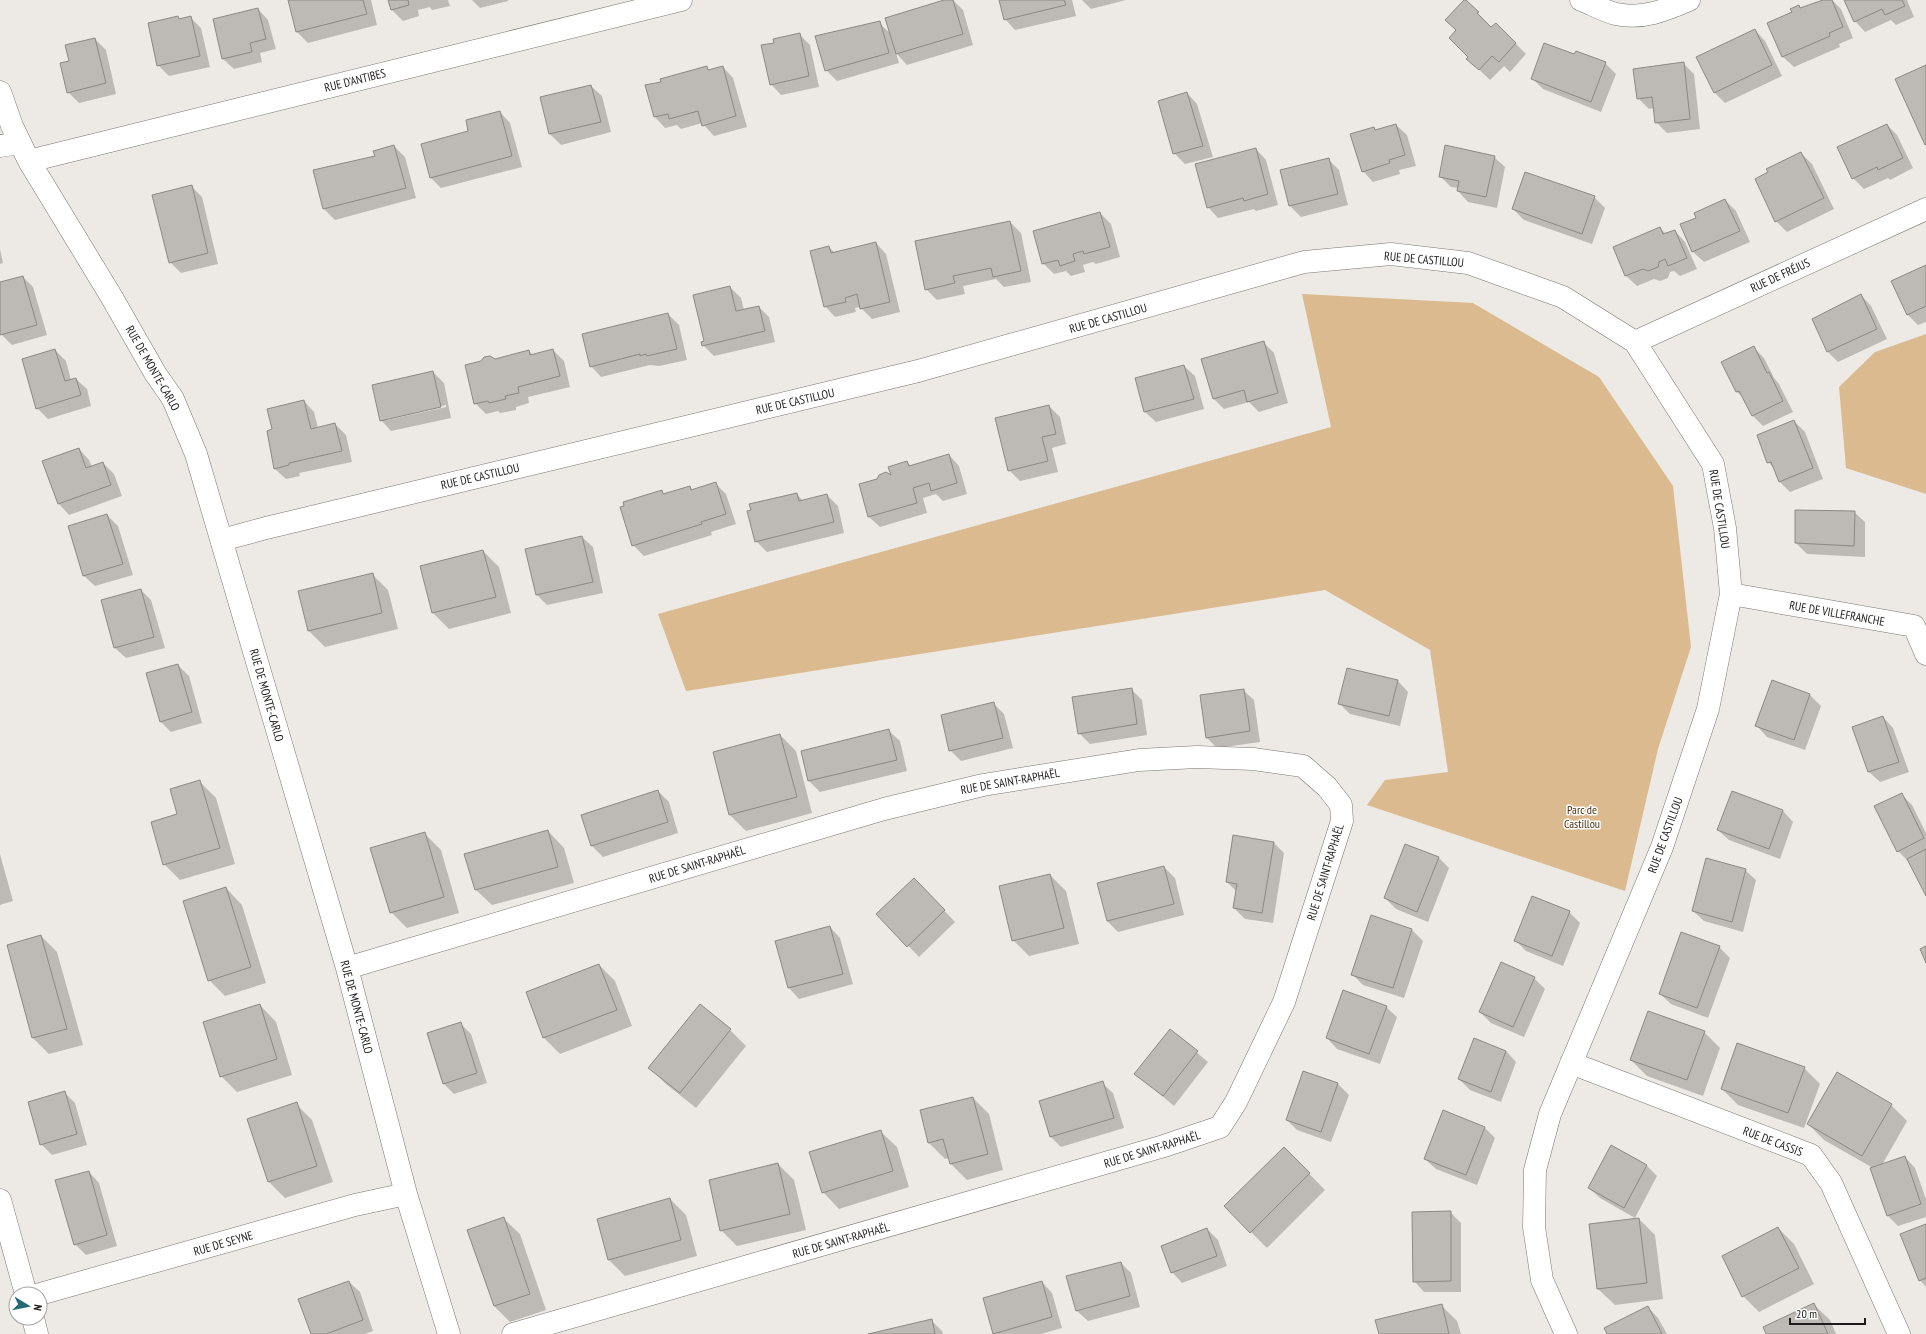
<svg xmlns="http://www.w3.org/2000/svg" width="1926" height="1334" font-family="'PT Sans Narrow',sans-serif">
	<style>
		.green { fill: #dbba8f }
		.shadow { fill: #0003; fill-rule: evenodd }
		.building { fill: #bdb9b4; stroke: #8c8883 }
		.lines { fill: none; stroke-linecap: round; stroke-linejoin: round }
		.minor-casing { stroke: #7a7772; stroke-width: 23 }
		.minor { stroke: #fff; stroke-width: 22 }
		.labels { text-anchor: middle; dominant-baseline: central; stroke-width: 3; stroke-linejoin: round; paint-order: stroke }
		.street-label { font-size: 12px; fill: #1e1c1b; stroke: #fff }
		.park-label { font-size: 12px; fill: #473212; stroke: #fff }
	</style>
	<rect width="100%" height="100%" fill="#ede9e4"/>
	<!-- green -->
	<path class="green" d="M1302,294l171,9 126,74 74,109 18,161 -33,102 -33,142 -258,-86 18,-25 63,-8 -18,-122 -105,-60 -639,101 -28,-77 673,-187z
		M1926,334v160l-80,-26 -7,-81 36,-35z"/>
	<!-- shadow -->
	<path class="shadow" d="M289,0h82l6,25 -69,18 -11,-11z
		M389,0h59l2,6 -18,4 -2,-3 -12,3 1,6 -16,5 -11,-11z
		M472,0h36v1l-28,7z
		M948,0h5l10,10 10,35 -66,20 -11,-12 3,10 -62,18 -11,-11 -10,-34 63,-13 11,10z
		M1000,0h72l4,16 -61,14 -10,-11z
		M1082,0h44l-35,9z
		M1465,0l27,28 4,-4 30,30 -16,18 -6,-6 -14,14 -22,-21 2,-2z
		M1825,0h7l9,9 12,29 -14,6 1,3 -46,20 -11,-10 -15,-34z
		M1845,0h62l7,17 -18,8 -5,-5 -26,12 -10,-11z
		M258,9l10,11 8,29 -16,4 2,9 -28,7 -11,-10z
		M178,17l3,3 9,-3 11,11 9,39 -41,9 -11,-11z
		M1755,30l10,11 17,35 -57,27 -10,-10 -17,-35z
		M799,34l11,11 9,42 -38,8 -10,-11 4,-40z
		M95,39l11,11 10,44 -37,9 -11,-11z
		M1575,55l30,8 11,11 -15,38 -58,-23 -11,-11z
		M1683,63l11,11 6,55 -33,4 -11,-11 -2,-14 -5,1 -11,-11z
		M706,67l4,4 13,-4 10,11 14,49 -33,9 -12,-13 -21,6 -4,-4 -12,3 -10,-11 -8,-31z
		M591,86l11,10 9,36 -50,13 -11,-11 -8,-36z
		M1187,93l10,11 16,53 -28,7 -11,-11z
		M500,112l10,11 12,44 -81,21 -10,-10 39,-46z
		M1396,125l11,10 9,31 -17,4 1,4 -27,8 -10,-11 11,-43 2,2z
		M1887,125l10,10 16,33 -23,12 -2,-2 -24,11 -11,-11z
		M394,146l11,11 11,41 -81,22 -11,-11 -10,-38 62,-14z
		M1256,149l10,11 12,45 -22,6 -2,-2 -36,9 -10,-11z
		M1801,153l11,11 22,45 -47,23 -11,-11z
		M1494,157l11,10 -8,41 -29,-6 -10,-11v-3l-7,-1 -11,-11z
		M1328,159l11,11 9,35 -47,12 -11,-11 -9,-35z
		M191,186l11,11 16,67 -37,9 -11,-11z
		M1594,197l11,11 -13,36 -68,-24 -11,-11z
		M1725,200l11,11 14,31 -46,20 -11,-10 -12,-27 16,-7z
		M1100,213l11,11 9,33 -24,7 -3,-2 -10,3 2,7 -14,4 -5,-5 -12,3 -11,-11z
		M1010,222l11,11 10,49 -27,5 -8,-8 -33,7 2,8 -28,6 -11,-11z
		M1660,228l6,6 9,-3 10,11 12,27 -17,7 -6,-5 -4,1 -2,6 -8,3 -6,-2 -17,7 -11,-10 -12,-28z
		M876,243l10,11 14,58 -28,7 -12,-12 -5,1 1,4 -21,5 -10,-11 4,-59 6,6z
		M0,249l3,14 -3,1z
		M1926,266v56l-8,3 -11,-11z
		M23,277l10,10 14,48 -35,10 -11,-11 -1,-3v-48z
		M730,287l11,11 3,12 15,-3 10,10 6,25 -61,14 -11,-11z
		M1861,295l10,11 16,33 -49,23 -11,-11z
		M668,314l11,11 8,35 -28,6 -9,-1 -49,12 -10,-11z
		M1263,342l11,11 14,50 -29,9 -10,-10 -25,7 -10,-10z
		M1754,348l10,10 10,20 5,6 14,28 -30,14 -10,-10 -8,-17 -8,-7z
		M55,350l11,11 5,19 5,-1 11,10 4,17 -43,13 -11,-11z
		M553,350l11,11 6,26 -42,10 1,6 -13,4v3l-16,3 -2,-2 -12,3 -11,-11 7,-41 47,-11 4,4z
		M1184,366l11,10 9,33 -48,13 -11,-10z
		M433,372l11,11 7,35 -60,13 -10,-11zM446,405v2l-59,13v-2z
		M304,401l10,11 4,16 17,-4 11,11 6,27 -53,11 1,3 -14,3 -11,-10 -2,-39z
		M1049,406l11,11 6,27 -14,4 6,24 -38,9 -11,-11z
		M1794,421l11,11 18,47 -33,13 -11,-11 -5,-13 -6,-6z
		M79,449l10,11 3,7 11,-4 11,11 8,22 -53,19 -10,-11 -16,-42z
		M949,455l10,11 8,28 -24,7 -7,-7 -13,4 4,15 -47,14 -11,-10 -9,-32 33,-8 14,-15 4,4z
		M716,484l10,10 10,30 -25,8 1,3 -68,21 -11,-11 28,-54 4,4 25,-8 4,4z
		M797,494l6,7 24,-6 11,11 6,27 -77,19 -11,-11 -3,-30z
		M1854,512l11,10v35l-58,-3 -11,-11z
		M107,515l11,11 15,49 -38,11 -11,-10 -15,-50z
		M582,537l11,10 10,46 -56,12 -11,-11z
		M483,551l16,16 12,46 -62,16 -16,-16z
		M372,574l16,16 10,39 -73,18 -16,-16 -9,-40z
		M141,590l10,10 14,48 -39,10 -11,-10z
		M178,665l11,11 13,47 -31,9 -11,-11z
		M1398,681l10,11 -8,34 -50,-12 -10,-10z
		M1772,681l38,14 11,11 -16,44 -38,-13 -10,-11z
		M1131,689l11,11 5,35 -57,9 -11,-11z
		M1243,690l11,10 6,42 -43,6 -10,-10z
		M993,703l11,11 9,34 -52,13 -11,-11z
		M1883,717l10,11 16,44 -29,10 -11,-10z
		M889,731l11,10 7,30 -87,21 -11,-11 -7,-29z
		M780,735l16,16 16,62 -66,18 -16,-16z
		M200,782l16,16 19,66 -55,16 -16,-16 15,-50z
		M658,791l11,11 9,31 -75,24 -11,-11 -10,-30z
		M1901,794l11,11 14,28v61l-17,-32 -11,-11z
		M1783,811l10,11 -13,37 -51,-19 -11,-10z
		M548,831l16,17 10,35 -82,22 -17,-16z
		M424,833l17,17 18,63 -52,15 -16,-16z
		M1274,843l10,10 -11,70 -28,-4 -11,-11 3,-16 -10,-10z
		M0,854l13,47 -13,4z
		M1438,857l11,11 -21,54 -32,-13 -11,-11z
		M1164,867l11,11 9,37 -66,17 -11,-11z
		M1745,870l11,10 -13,52 -39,-11 -11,-10z
		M1050,875l16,16 13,53 -50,12 -16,-16z
		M226,888l16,17 24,78 -41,13 -16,-16z
		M925,890l30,32 -36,35 -41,-43z
		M1569,912l11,11 -17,43 -37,-15 -11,-11z
		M1371,917l41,13 11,11 -19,57 -41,-13 -11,-11z
		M830,927l10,11 13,46 -54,15 -10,-11 -12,-46z
		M41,936l16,16 26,93 -34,9 -16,-16 -25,-93z
		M1719,947l11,11 -22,60 -37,-14 -11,-10z
		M599,965l16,16 17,45 -72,28 -16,-16 -17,-46z
		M1534,978l11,11 -21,48 -33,-14 -11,-11z
		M260,1005l16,17 16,53 -55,17 -16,-16z
		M700,1005l30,25 16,16 -50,62 -30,-24 -16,-16z
		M1386,1007l11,10 -17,47 -43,-15 -10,-11z
		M461,1024l10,10 16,49 -33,11 -11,-11z
		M1170,1030l38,32 -34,44 -38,-32z
		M1704,1032l16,16 -17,48 -56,-20 -16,-16z
		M1506,1051l10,11 -15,40 -31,-12 -11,-11z
		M1804,1068l16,16 -16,44 -66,-23 -16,-16z
		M1304,1072l34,12 11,11 -18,47 -34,-12 -10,-10z
		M1102,1083l11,10 11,35 -63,19 -10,-10z
		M64,1092l11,11 12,42 -35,10 -11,-11z
		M973,1098l16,16 14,56 -36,10 -16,-16 -2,-6 -4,1 -16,-16z
		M296,1104l16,16 21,62 -48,16 -16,-16z
		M1891,1105l16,16 -25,44 23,-8 10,11 11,31v18l-28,9 -10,-10 -15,-48 -49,-28 -16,-16z
		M1485,1128l10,10 -18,47 -41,-16 -11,-10z
		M880,1131l17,16 12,40 -70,22 -16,-17z
		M1612,1146l35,20 10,10 -22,42 -35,-20 -11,-10z
		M1284,1148l41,42 -58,58 -42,-42z
		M778,1164l16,16 12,50 -69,16 -16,-16z
		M89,1172l10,11 18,63 -31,9 -11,-11z
		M670,1199l16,16 11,41 -72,20 -16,-16z
		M1450,1212l11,11v69h-37l-10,-11z
		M503,1218l17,16 26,76 -36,12 -16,-16z
		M1639,1219l16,16 8,64 -48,6 -17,-16z
		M1926,1225v62l-6,-7z
		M1778,1228l16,16 20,40 -55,28 -16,-16z
		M1207,1229l11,11 9,26 -45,17 -10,-11z
		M1121,1263l10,10 9,34 -52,14 -11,-10z
		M349,1282l11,10 13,39 -8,3h-53z
		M1042,1282l10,11 10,35 -21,6h-47l-10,-35z
		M1813,1304l17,16 6,14h-69z
		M1441,1305l16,16 4,13h-81z
		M1648,1307l10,11 9,16h-59z
		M931,1320l11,11 1,3h-70z"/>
	<!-- building -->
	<path class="building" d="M288,0h75l4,14 -71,18z
		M388,0h20l1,5 -18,5z
		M944,0h9l10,34 -67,20 -11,-36z
		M999,0h65l2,5 -62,15z
		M1464,0h2l13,12 -2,1 14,14 5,-4 20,20 -17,19 -7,-6 -13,14 -13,-11 2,-2 -19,-19 7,-8 -11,-10z
		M1823,0h9l11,27 -14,6 1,3 -48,21 -15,-34 25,-11 -2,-3 9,-4 1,3z
		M1844,0h58l3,6 -20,9 -3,-6 -28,13z
		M258,8l8,31 -16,4 2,9 -30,7 -9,-40z
		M178,16l1,3 12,-3 9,40 -43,10 -9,-43z
		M880,21l9,32 -64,18 -10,-35z
		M1755,29l17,36 -58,28 -18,-36z
		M800,33l9,43 -39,9 -9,-40 13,-2 -1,-4z
		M95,38l11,45 -39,10 -7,-30 9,-2 -4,-16z
		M1544,43l30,11 2,-3 30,11 -15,40 -60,-23z
		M1684,62l6,57 -35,4 -3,-26 -15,2 -4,-30z
		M1926,65v79l-1,1 -30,-66z
		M707,66l1,4 15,-4 13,50 -34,10 -4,-15 -29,8 -1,-5 -14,3 -9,-32 16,-3 -1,-3z
		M591,85l10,37 -52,12 -9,-37z
		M1187,92l16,54 -30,8 -15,-53z
		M500,111l12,45 -82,22 -9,-34 47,-13 -2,-11z
		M1396,124l9,31 -16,5 1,3 -28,9 -12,-38 24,-7 1,3z
		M1887,124l16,34 -25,12 -1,-3 -25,12 -15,-32z
		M394,145l12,43 -83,21 -10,-39 62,-14 -2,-5z
		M1445,145l50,11 -9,41 -29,-6 2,-10 -20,-4z
		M1256,148l12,46 -24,7 -1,-3 -36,10 -12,-44z
		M1801,152l23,46 -49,24 -20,-43 13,-7 -2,-3z
		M1329,158l9,36 -49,12 -9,-36z
		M1525,172l70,24 -13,38 -70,-25z
		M192,185l16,68 -39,10 -17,-68z
		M1725,199l15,32 -48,21 -12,-28 16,-6 -2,-5z
		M1100,212l10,35 -26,7 -1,-3 -10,3 2,7 -15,5 -2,-6 -16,4 -9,-33z
		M1010,221l11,50 -28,6 -2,-9 -38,8 2,7 -30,7 -10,-49z
		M1660,227l3,7 12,-4 12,28 -19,8 -3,-7 -6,3 -1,5 -10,4 -5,-2 -18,7 -12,-29z
		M876,242l14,60 -30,7 -3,-15 -12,4 1,4 -22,5 -14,-56 19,-5 2,7z
		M1926,265v41l-19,9 -16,-34z
		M23,276l14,49 -37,10v-53z
		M730,286l6,25 23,-5 6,25 -63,15 -1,-4 3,-1 -11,-46z
		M1861,294l16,35 -50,23 -15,-33z
		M668,313l9,36 -30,7 -1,-2 -6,2v-2l-50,13 -8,-33z
		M1264,341l14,52 -31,9 -3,-12 -31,9 -12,-40z
		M1754,346l13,27 2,-1 14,29 -31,15 -13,-25 -3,1 -15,-30z
		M55,349l10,32 11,-3 5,17 -45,14 -14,-50z
		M553,349l7,27 -42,11 1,6 -14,3 1,3 -17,4 -1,-2 -14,3 -9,-39 16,-4 3,-4 6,-1 5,3 34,-9 1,5z
		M1184,365l10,34 -50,13 -9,-34z
		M433,371l8,36 -61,14 -8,-36z
		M304,400l7,29 24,-6 7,28 -53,12v2l-15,4 -7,-38 5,-2 -5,-20z
		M1049,405l7,29 -14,3 6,24 -40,10 -13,-53z
		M1794,420l19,48 -34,14 -8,-20 -4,1 -10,-28z
		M79,448l7,20 17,-6 8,23 -53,19 -16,-43z
		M949,454l8,29 -26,8 -2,-8 -16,5 4,15 -49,14 -9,-33 18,-5 2,-4 7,-3 5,3 -3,-8 19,-6 2,5z
		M716,482l10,32 -25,8 1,2 -70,22 -12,-39 4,-1 -1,-4 39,-12 1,4 27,-8 1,4z
		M797,493l2,8 28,-7 7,28 -79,20 -8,-31 4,-1 -2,-6z
		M1795,510l60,1 -1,35 -59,-3z
		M107,514l16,50 -40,12 -15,-50z
		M582,536l11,46 -57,13 -11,-46z
		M483,550l13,47 -64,16 -12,-47z
		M373,573l9,40 -74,18 -10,-40z
		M141,589l13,48 -40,11 -13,-48z
		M178,664l14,48 -32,10 -14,-49z
		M1347,668l51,12 -9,36 -51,-12z
		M1772,680l38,14 -16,46 -39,-14z
		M1132,688l5,36 -59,10 -6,-37z
		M1244,689l6,42 -44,7 -6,-43z
		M994,702l9,36 -54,13 -8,-36z
		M1883,716l16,46 -31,10 -16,-45z
		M889,729l8,31 -89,21 -7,-30z
		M780,734l17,63 -68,18 -16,-63z
		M200,780l20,68 -57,17 -12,-43 26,-8 -7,-25z
		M658,790l10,32 -77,24 -10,-31z
		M1732,791l51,19 -14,39 -52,-19z
		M1902,793l22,45 -27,14 -23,-46z
		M548,830l10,37 -83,23 -11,-36z
		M425,832l19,65 -54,16 -20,-65z
		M1233,835l41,7 -12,71 -29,-5 4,-24 -11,-2z
		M1405,844l34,13 -22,55 -33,-14z
		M1926,849v47l-19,-37z
		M1706,858l40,11 -14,53 -40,-11z
		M1164,866l10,38 -67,17 -10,-38z
		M1050,874l14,54 -52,13 -13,-55z
		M914,878l31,32 -38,37 -31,-33z
		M226,887l25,80 -43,14 -25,-80z
		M1532,896l38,15 -18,45 -38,-15z
		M1371,915l41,14 -19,59 -42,-13z
		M830,926l13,48 -55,14 -13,-47z
		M1681,932l39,14 -23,62 -38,-14z
		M41,935l26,94 -35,9 -25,-93z
		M1926,946v17l-6,-14z
		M1501,962l34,15 -22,50 -34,-15z
		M599,964l18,46 -74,28 -17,-46z
		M1343,990l44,16 -18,48 -43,-16z
		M260,1004l17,55 -57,18 -17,-55z
		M700,1004l31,25 -51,64 -32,-25z
		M1648,1011l57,20 -18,49 -57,-20z
		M461,1022l16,51 -34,11 -16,-51z
		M1170,1029l28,22 -35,45 -29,-22z
		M1474,1038l32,13 -15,41 -33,-13z
		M1737,1043l68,24 -17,46 -67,-24z
		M1303,1071l35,12 -17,49 -35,-12z
		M1837,1072l55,32 -30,52 -55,-32z
		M1103,1081l11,37 -64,19 -11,-36z
		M65,1091l12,43 -37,11 -12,-43z
		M973,1097l15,57 -38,10 -7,-25 -15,4 -8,-33z
		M297,1102l20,64 -49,16 -21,-63z
		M1443,1110l42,17 -19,48 -42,-16z
		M881,1130l12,41 -71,22 -13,-41z
		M1611,1145l36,20 -23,43 -36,-20z
		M1284,1147l26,26 -60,60 -26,-27z
		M1905,1156l16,48 -34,12 -17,-48z
		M778,1163l12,51 -70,17 -11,-51z
		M89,1171l18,64 -33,10 -19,-65z
		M670,1198l11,42 -73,20 -11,-41z
		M1451,1211v70l-38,1 -1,-70z
		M504,1217l26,77 -36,12 -27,-76z
		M1639,1218l8,65 -50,6 -8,-65z
		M1926,1224v54l-7,3 -19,-47z
		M1778,1227l21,41 -57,29 -20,-41z
		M1207,1228l10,28 -46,17 -10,-27z
		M1121,1262l9,34 -54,15 -10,-35z
		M349,1281l14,39 -37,14h-15l-13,-35z
		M1042,1281l10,36 -59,17 -10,-36z
		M1814,1303l14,31h-62l-3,-7z
		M1442,1304l7,30h-70l-4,-14z
		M1648,1306l14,28h-55l-3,-6z
		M932,1319l3,15h-67z"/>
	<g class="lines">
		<defs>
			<path id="minor" d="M1581,0c11,4 23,11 35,14 26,6 50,-4 73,-14
				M0,92l12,34 17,35 82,135 44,77 18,26 23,55 151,514 59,226 43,140
				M0,146l20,-3
				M29,161l652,-161
				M1635,342l291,-133
				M222,540l44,-12 652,-157 386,-109 87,-8 77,9 95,34 72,45 78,122 12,64 6,66 -23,115 -46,138 -112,267 -15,56 -1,57 8,53 24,54
				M1731,594l183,32 12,28
				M347,968l537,-159 99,-24 156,-25 58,-3 56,2 50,7 24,21 14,18 1,16 -58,181 -48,100 -16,25 -56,19 -651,188
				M1571,1063l240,92 20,28 68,151
				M0,1200l26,94
				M40,1294l315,-89 51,-11
				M33,1318l4,16"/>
		</defs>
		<!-- minor casing -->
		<use href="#minor" class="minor-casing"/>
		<!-- minor -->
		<use href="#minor" class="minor"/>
	</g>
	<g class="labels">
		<!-- street labels -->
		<g class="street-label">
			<text transform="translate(355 80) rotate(-14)">RUE D'ANTIBES</text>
			<text transform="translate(1424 259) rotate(5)">RUE DE CASTILLOU</text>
			<text transform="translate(1780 275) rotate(-25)">RUE DE FRÉJUS</text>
			<text transform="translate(1108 318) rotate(-16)">RUE DE CASTILLOU</text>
			<text transform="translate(153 368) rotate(60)">RUE DE MONTE-CARLO</text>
			<text transform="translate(795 401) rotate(-13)">RUE DE CASTILLOU</text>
			<text transform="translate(480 476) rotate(-13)">RUE DE CASTILLOU</text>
			<text transform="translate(1720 509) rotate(81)">RUE DE CASTILLOU</text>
			<text transform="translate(1837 613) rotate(10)">RUE DE VILLEFRANCHE</text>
			<text transform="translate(267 695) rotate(74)">RUE DE MONTE-CARLO</text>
			<text transform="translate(1010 781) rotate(-10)">RUE DE SAINT-RAPHAËL</text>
			<text transform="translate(1665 835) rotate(-70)">RUE DE CASTILLOU</text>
			<text transform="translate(697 864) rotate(-17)">RUE DE SAINT-RAPHAËL</text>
			<text transform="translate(1325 872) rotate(-73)">RUE DE SAINT-RAPHAËL</text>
			<text transform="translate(357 1007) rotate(75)">RUE DE MONTE-CARLO</text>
			<text transform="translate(1773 1141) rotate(21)">RUE DE CASSIS</text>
			<text transform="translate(1152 1149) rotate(-17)">RUE DE SAINT-RAPHAËL</text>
			<text transform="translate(841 1240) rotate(-16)">RUE DE SAINT-RAPHAËL</text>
			<text transform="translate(223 1243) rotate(-16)">RUE DE SEYNE</text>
		</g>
		<!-- park labels -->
		<g class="park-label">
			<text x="1582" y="809">Parc de<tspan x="1582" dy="14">Castillou</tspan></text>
		</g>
	</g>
	<!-- north arrow -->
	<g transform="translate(28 1306) rotate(100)"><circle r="19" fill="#ffffff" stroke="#a5a4a4"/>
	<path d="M0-3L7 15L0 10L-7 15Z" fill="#226c75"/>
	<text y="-6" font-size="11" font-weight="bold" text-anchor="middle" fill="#1e1c1b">N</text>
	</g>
	<!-- scale -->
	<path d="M1790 1318v6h75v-6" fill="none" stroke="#1e1c1b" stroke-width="2"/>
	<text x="1796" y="1318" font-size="12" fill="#1e1c1b" stroke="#ffffff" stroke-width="3" paint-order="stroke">20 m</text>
</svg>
